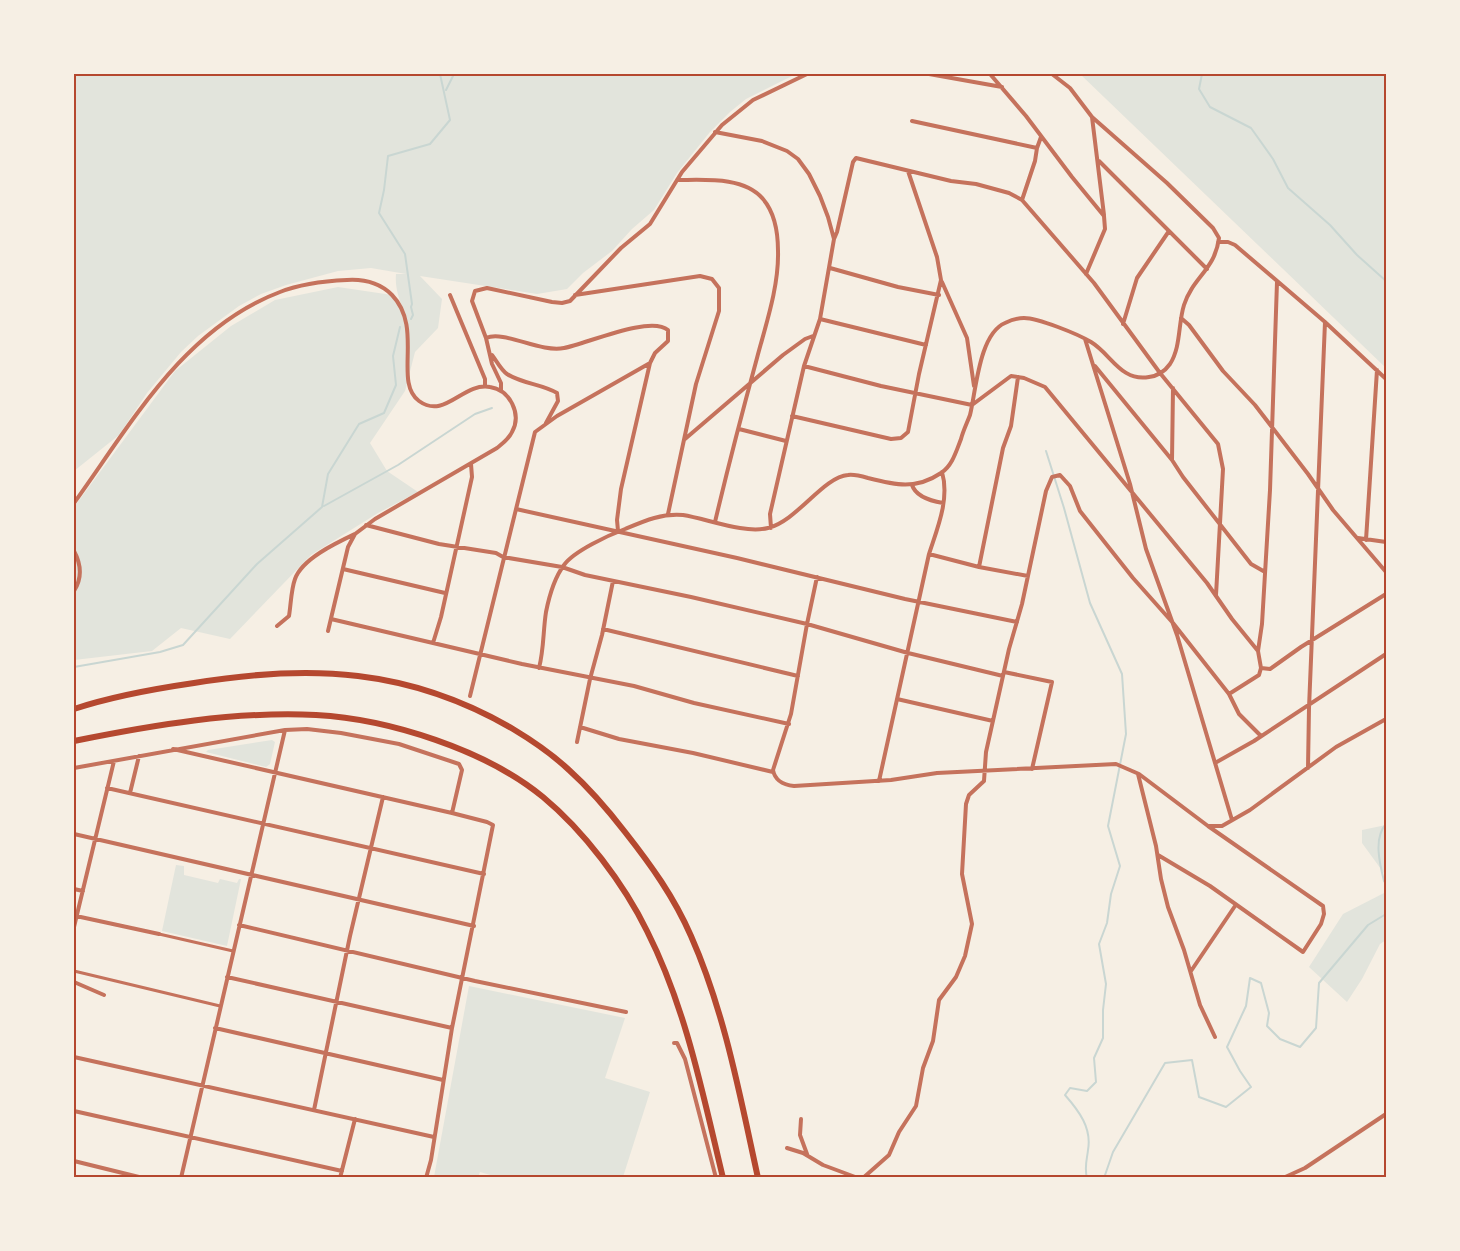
<svg xmlns="http://www.w3.org/2000/svg" width="1460" height="1251" font-family="Manrope,sans-serif">
	<style>
		.green { fill: #e2e4dc }
		.lines { fill: none; stroke-linecap: round; stroke-linejoin: round }
		.stream { stroke: #c9d6d2; stroke-width: 2 }
		.pedestrian { stroke: #c5725c; stroke-width: 3 }
		.minor { stroke: #c5725c; stroke-width: 4 }
		.trunk { stroke: #b5482f; stroke-width: 6 }
		.neatline { fill: none; stroke: #b5482f; stroke-width: 2 }
	</style>
	<rect width="100%" height="100%" fill="#f6efe4"/>
	<!-- green -->
	<path class="green" d="M74,74h722l-50,25 -16,13 -20,20 -33,41 -23,37 -22,19 -20,22 -29,22 -16,16 -30,5 -117,-18 22,23 -4,29 -23,24 -10,39 -35,52 17,28 31,21 -40,21 -67,42 -81,84 -49,-11 -29,23 -78,9v-153l101,-136 56,-45 44,-26 63,-13 54,8 11,14c-5,-13 -8,-22 -7,-35h10l-35,-6 -33,3 -52,14 -25,9 -22,12 -41,30 -17,16 -34,41 -28,42 -45,36z
		M1080,74h306v294z
		M272,740l3,2 -5,22 -4,3 -60,-15 2,-2z
		M1386,825v51l-24,-33v-13z
		M176,865l8,1v9l34,8 2,-4 17,4 2,-4h2l-14,67 -65,-15z
		M1386,892v48l-6,4 -18,35 -15,23 -38,-35 34,-53z
		M469,986l156,32 -20,60 45,14 -27,85 -122,1 -21,-6 -2,5h-44z"/>
	<g class="lines">
		<!-- stream -->
		<path class="stream" d="M1202,74l-3,15 11,18 41,21 22,31 15,29 42,37 27,30 29,26
			M446,90l8,-16
			M411,319l2,-4 -2,-8 1,-3 -7,-50 -26,-41 5,-23 4,-34 42,-12 20,-24 -10,-46
			M1046,451l18,57 26,95 32,71 4,60 -18,92 12,40 -9,28 -4,29 -8,21 7,40 -3,26v28l-9,20 2,24 -9,9 -17,-3 -5,7c14,16 27,33 23,55 -1,10 -4,17 -1,28
			M324,506l74,-41 77,-51 17,-6
			M74,667l86,-15 23,-7 74,-81 65,-57 6,-33 31,-50 25,-11 12,-28 -3,-29 7,-29
			M1386,824c-13,14 -6,41 -2,57l2,3
			M1104,1178l9,-26 52,-89 27,-3 7,37 27,10 25,-20 -11,-16 -13,-24 19,-41 4,-28 11,5 8,30 -2,13 13,13 20,8 16,-19 3,-45 49,-58 18,-11"/>
		<!-- pedestrian -->
		<path class="pedestrian" d="M159,934l74,17
			M74,971l146,35"/>
		<!-- minor -->
		<path class="minor" d="M929,74l73,13
			M990,74l36,42 46,61 32,39 1,13 -19,45
			M1052,74l18,14 22,29 12,98
			M912,121l125,27
			M715,132l47,9 25,10 11,8 11,15 11,22 8,21 6,22 -14,80 -16,47 -34,148 1,14
			M1099,161l108,108
			M677,180c26,0 67,-4 86,19 12,14 15,34 15,52 1,35 -12,73 -21,107 -15,55 -29,109 -42,164
			M1022,200l13,-39 2,-13 4,-11
			M834,239l3,-7 16,-70 3,-4 95,23 25,3 33,9 13,7 72,83 66,90 58,71 5,25 -7,126
			M1218,242h10l7,3 90,77 61,57
			M830,268l68,19 41,8
			M942,282l25,56 7,48
			M450,295l35,84v7
			M575,295l125,-19 12,3 7,9v23l-23,73 -28,130
			M1181,318l8,7 34,46 32,34 53,69 25,36 53,62
			M820,319l106,26
			M1123,324l14,-46 32,-47
			M486,338c18,-8 54,15 78,10 22,-4 86,-33 104,-18v11l-13,12 -5,10 -29,126 -4,31 1,11
			M1085,339l45,145 16,65 31,86 55,185
			M492,355c4,5 9,15 15,19 16,10 35,10 50,19l1,8 -12,22
			M804,366l77,20 91,19 39,-29 13,2 21,9 162,196 25,36 26,32
			M1095,366l77,94
			M1173,388l-1,72 11,17 68,87 14,8
			M501,391v-8l-9,-19 -6,-26 -14,-37 3,-10 12,-3 65,14 10,1 8,-2 51,-53 29,-24 32,-52 40,-47 31,-25 54,-26
			M792,416l99,23 10,-1 7,-6 11,-58 22,-94 -4,-23 -29,-86
			M739,429l47,12
			M685,439l98,-84 22,-16 8,-3
			M912,485c4,12 19,16 31,18
			M74,503c57,-79 110,-175 206,-211 20,-8 45,-11 67,-12 16,-1 33,3 45,15 32,33 1,87 27,106 26,19 44,-19 71,-14 20,3 32,27 22,45 -3,7 -10,12 -15,16l-122,71 -20,15 -7,13 -20,84
			M516,509l221,49 168,41 112,23
			M366,525l73,19 57,9 7,4 59,10 23,8 106,22 116,27 101,29 95,23
			M1358,538l28,4
			M1366,540l11,-170
			M74,551c7,13 9,26 0,40
			M929,554l50,13 49,9
			M979,567l24,-119 8,-22 7,-49
			M343,569l102,24
			M817,577l-10,47 -16,90 -18,56c2,11 11,15 21,16l97,-6 46,-7 179,-9 23,10 69,52 115,80 1,8 -3,10 -18,28 -93,-66 -52,-31
			M331,619l191,45 112,22 60,17 95,21
			M277,626l12,-10c2,-12 2,-26 6,-37 7,-20 41,-36 60,-45
			M603,629l195,47
			M433,643l8,-26 31,-140 -1,-13
			M539,668c5,-19 4,-37 7,-56 3,-15 9,-35 18,-47 10,-14 45,-30 61,-36 19,-8 37,-16 58,-14 25,4 61,19 85,13 29,-7 55,-51 80,-53 6,-1 13,1 20,3 27,7 48,12 73,-5 11,-7 15,-21 20,-34 2,-8 6,-16 9,-24 6,-24 9,-81 35,-92 6,-3 12,-5 19,-5 14,0 54,16 67,24 20,12 30,40 58,35 8,-1 16,-6 21,-13 11,-17 8,-40 14,-59 9,-28 31,-35 35,-67l-6,-10 -46,-45 -75,-66
			M1261,668l-3,-17 4,-27 8,-134 7,-208
			M1004,672l48,10 -20,87
			M1229,694l30,-19 2,-7 9,1 31,-22 85,-53
			M470,696l65,-264 22,-16 93,-53
			M897,699l96,22
			M580,727l39,12 74,14 80,19
			M577,742l13,-63 12,-44 11,-54
			M173,749l279,64 35,9 6,3 -41,203 -21,132 -5,18
			M1215,763l39,-22 132,-87
			M74,768l211,-38 22,-1 34,4 58,11 60,20 3,6 -10,43
			M1308,768l1,-60 16,-386
			M1138,774l18,72 5,33 7,28 16,43 16,55 15,32
			M879,781l50,-227c8,-25 21,-55 13,-82
			M107,788l377,86
			M130,793l9,-37
			M1208,826h14l28,-16 86,-63 50,-28
			M74,834l400,92
			M74,889l9,2
			M76,916l83,18
			M239,925l236,56 151,31
			M74,927l40,-166
			M1191,971l44,-65
			M227,977l225,51
			M74,982l30,13
			M215,1028l228,52
			M674,1043h3l8,16 31,119
			M74,1057l360,80
			M314,1110l36,-174 33,-139
			M74,1111l268,60
			M801,1119l-1,16 7,19
			M787,1148l16,5 20,12 35,13
			M74,1161l69,17
			M181,1178l104,-448
			M340,1178l15,-59
			M863,1178l26,-23 10,-23 17,-26 7,-38 10,-27 6,-41 17,-23 9,-21 7,-32 -10,-50 4,-70 3,-9 15,-14 2,-29 23,-103 13,-45 24,-113 6,-14 8,-2 10,11 10,25 53,67 40,45 56,71 10,20 22,22
			M1283,1178l22,-10 81,-54"/>
		<!-- trunk -->
		<path class="trunk" d="M74,709c39,-13 79,-20 120,-26 116,-19 215,-15 319,46 20,12 39,25 56,41 20,18 39,40 56,62 26,33 49,65 66,104 34,77 49,160 67,242
			M74,741c79,-16 161,-30 242,-26 73,4 170,35 227,82 41,34 81,87 104,134 39,77 56,164 76,247"/>
	</g>
	<!-- border -->
	<rect width="1460" height="1251" fill="none" stroke="#f6efe4" stroke-width="150"/>
	<rect x="75" y="75" width="1310" height="1101" class="neatline"/>
</svg>
